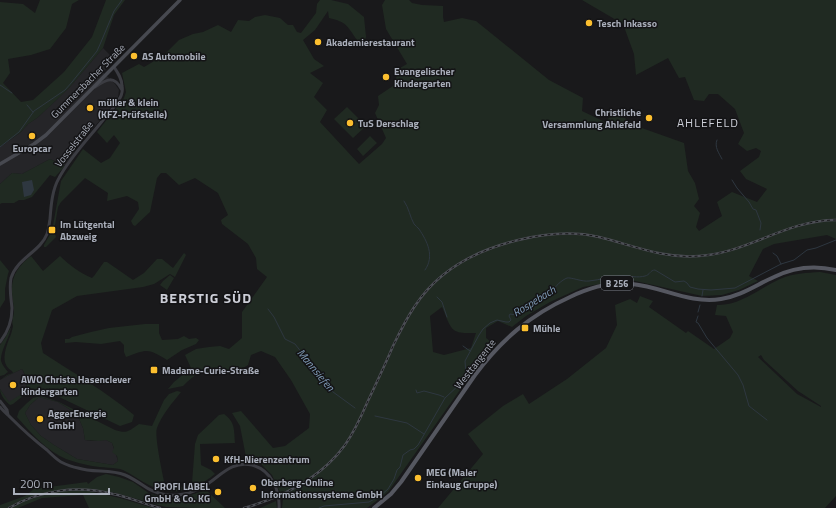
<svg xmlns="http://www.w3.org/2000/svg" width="836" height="508" font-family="'Titillium Web',sans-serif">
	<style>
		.built { fill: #252528 }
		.green { fill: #202a22; fill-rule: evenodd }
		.water { fill: #2e3740 }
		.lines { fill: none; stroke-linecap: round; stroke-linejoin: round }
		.stream { stroke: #2e3740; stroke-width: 1 }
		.tertiary { stroke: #3b3c42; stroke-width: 3 }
		.secondary { stroke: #474950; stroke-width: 3.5 }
		.primary { stroke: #555760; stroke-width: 4 }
		.rail-casing { stroke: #4c4e55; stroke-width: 2.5 }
		.rail { stroke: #141416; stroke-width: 1; stroke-dasharray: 3; stroke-linecap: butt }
		.poi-dot { fill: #fcbf2f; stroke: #141416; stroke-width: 1.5 }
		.labels { text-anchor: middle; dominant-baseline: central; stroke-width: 3; stroke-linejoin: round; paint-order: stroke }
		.shield { fill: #141416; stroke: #7d808a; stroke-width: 1 }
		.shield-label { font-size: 9px; font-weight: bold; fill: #aaafbb }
		.poi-label { font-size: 10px; font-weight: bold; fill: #aaafbb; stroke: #141416; text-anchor: start }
		.street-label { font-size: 10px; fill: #aaafbb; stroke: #141416 }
		.water-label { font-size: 11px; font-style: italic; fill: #809cb8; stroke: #141416 }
		.quarter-label { font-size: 12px; letter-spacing: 1px; fill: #ccced7; stroke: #141416 }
		.district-label { font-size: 14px; font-weight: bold; letter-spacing: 1px; fill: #ccced7; stroke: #141416 }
	</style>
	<rect width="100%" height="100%" fill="#19191b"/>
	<!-- built -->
	<path class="built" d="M103,48l12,12 -12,12 12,12 4,6 -1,7 -10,14 -26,30 -17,25 -15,-7 -28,15 -10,-1 -12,11v-37l21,-15 7,-8 9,-6 32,-30z
		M22,369l5,11 -1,12 -17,11 -9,-14v-9l7,-4z
		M39,397l19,5 19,12 6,14 2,12 7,1 14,-1 6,3 6,18 -5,4 -36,-6 -23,-14 -13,-9 -10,-11 -6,-12 5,-8z"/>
	<!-- green -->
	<path class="green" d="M40,0h39l-7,4 -6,24 -16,21 -19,6 -23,4 2,14 -7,10 18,19 12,-2 31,-28 28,-35 14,-37h19l-11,15 -11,33 -34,40 -21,20 -11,10 -9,6 -7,8 -21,15v-145l23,2 12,9z
		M320,0h11l17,4 16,13 2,20 -2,5 -7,-2c-10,-14 -10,-18 -28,-22l-1,-7 -13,19 -12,10 7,12 4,7 10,7 -14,7 13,10 -9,14 13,13 -7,12 39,42 23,-20 4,-6 -11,-25 4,-8 -1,-9 15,-10 7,-18 7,-4 -21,-35 -4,-24 3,-5h24l3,3 10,2 21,1v11l1,5 18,-4 14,3 73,59 34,18 -1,13 23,11 10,-10 24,15 45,16 4,28 7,12 4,16 -5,7 6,7 -4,14 3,4 23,-15 -5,-14 15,-10 25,10 10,-13 -21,-10 -6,-8 19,-14 2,-6 -5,-3 -9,3 -9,-7 6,-11 -9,-24 -17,-15h-9l-5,7 -10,-1 -9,-23 -6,1 -11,-20 -32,17 -2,-21 -11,-30 -41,-24h254v239l-9,-4 -53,9 -11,5 -14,27 9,5 -19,9 -17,5 -20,1 -71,-16 -20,2 -28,5 -33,15 -24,14 -14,11 -14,-6 -12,7v10l8,6 -16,18 -4,8 -86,122 -17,13 -4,3h-85l1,-9 -11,-24 -13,-13 -13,-5 -6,-31 -8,-13 9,-2 32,37 12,-2 24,-18 1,-14 -19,-34 -16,-23 -14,-6 -10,4 -3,10 -15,9 -34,-2 -12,10 -4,4 -15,3 6,-7 17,-14 -6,-13 11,-6 13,-2 11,-1 9,3 13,-11v-26l25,-35 -10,-8 -1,-11 -8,-14 -26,-20 -1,-4 7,-5 -10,-22 -23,-15 -16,7 -13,-12h-5l-4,5 -7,34 -15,14 -2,-1 -2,-4 8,-12 -1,-7 -11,-6 -20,5 1,-8 -23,-15 -24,24 -3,5 -4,24 2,6 -10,10h-2v-2l8,-14 9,-50 22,-32 18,14 9,-5 10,-15 -6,-8 -7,8 -10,-11 27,-34 2,-6 -4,-19 17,-9 5,3 19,-11 16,-16 14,-6 10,-2 15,-7 13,7 7,-12 11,1 6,-4 10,-2 15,3 8,7h5l4,7 4,1 15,-20 1,-9zM442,307c3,6 7,20 12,23 5,4 16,3 22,3l-5,15 -27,7 -11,-3 -3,-36z
		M347,107l19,19 -13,12 -19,-19z
		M370,136l7,7 -14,13 -6,-7z
		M50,159l15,7 -10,11 -5,-2 -18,22 -8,3h-5l-5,3h-12l-2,1v-20l12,-11 10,1z
		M184,253l2,2 -11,22 -5,-3 -16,10 -11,3 -66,9 -25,14 -11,33 2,10c31,20 63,39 91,62l-2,7 -12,4 -63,-30 -22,-7 -6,2 -16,13 -3,1c-4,-3 -10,-10 -10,-16l9,13 17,-11c1,-9 1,-14 -4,-22l-15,7 -7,4 7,-5 6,-2 -1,-2c-12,-7 -7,-21 -3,-32 2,-4 3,-8 4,-13 -2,-5 1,-10 1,-15 0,-6 -2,-12 -2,-19 -1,-16 7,-27 19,-36l12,15 17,-15c9,9 20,17 32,22l2,-2 10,-14h3l26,18 11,-7 13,-14h5l11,9z
		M0,260l9,11 -1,3 -3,15v11l-5,8z
		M820,272l16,3v221l-11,12h-387l45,-54 -15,-20 35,-28 20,-12 6,10 38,-25 39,-31 11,-23 -2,-20 15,-6 7,4 3,-7 13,5 -4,6 37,26 2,-2 26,18 16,-11 3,-6 -7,-16 -11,-1 2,-10c23,1 43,-17 63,-26 13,-6 27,-6 40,-7zM761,355l3,5 34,31 23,15v1l-24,-13 -39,-37z
		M170,275l4,3 -7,12 -7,-5 3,-4z
		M145,324h14v9l3,7 16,-1 6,-3 5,3 7,-1 3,2 -3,4 -14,6 -15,10c-19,-12 -20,-11 -41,-3l-2,-5v-7l-4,-4 -19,3 -25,-2 -11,1v-4h4l3,-2 19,-5 18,-4z
		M11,327c-1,10 -11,24 -10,34 1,4 4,7 7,11l-4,3 -4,1v-31l5,-7z
		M177,391l4,1c-8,10 -20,24 -24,36 -3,8 6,48 8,58l22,1 5,-4 3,-39 3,-9 21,-20 5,-1c11,8 10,15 11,29l-35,1 1,21 10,5 4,4c-20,16 -42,24 -66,11 -9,-4 -17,-11 -26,-15 -7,-3 -22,-2 -31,-4 -9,-2 -18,-4 -26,-7 -19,-8 -36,-27 -49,-42l2,-6 8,-8 6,-5 8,-2 18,6 56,28c12,4 14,1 24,-6l13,2 12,-26 5,-6zM39,397l19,5 19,12 6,14 2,12 14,1 7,-1 6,3 2,5 -2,4 5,4 1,5 -5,4 -36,-6 -23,-14 -13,-9 -10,-11 -6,-12 5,-8z
		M106,474l13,3 14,5 17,12 24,5 17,-4 15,-5 19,18c-18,0 -41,0 -59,-1 -26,-6 -51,-17 -78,-18v2l32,7 33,10h-64l-6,-13 -41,3 -24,10h-18v-3l25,-9 9,-7 53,-7 1,2 9,-7z
		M276,501l1,7h-17z"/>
	<!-- water -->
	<path class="water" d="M32,180l2,10 -3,5 -7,2 -2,-15z"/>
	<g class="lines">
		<!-- stream -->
		<path class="stream" d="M0,85c4,3 8,5 12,8
			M27,105l6,7
			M717,140c-3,7 2,13 5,19
			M0,147l19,-15 15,-21 31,-21 7,-8 25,-31 4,-9 13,-31 8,-11
			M732,180l5,8 12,14 4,7 3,1 5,13 -1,7
			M404,201c5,7 6,16 10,23 2,2 3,3 5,5 8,12 16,27 6,41
			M773,253l4,3 4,8
			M702,296l1,-6
			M437,297l5,5 5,15
			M268,309l6,8 11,22 10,5 18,23 8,6 8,16 26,19
			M698,312l2,-7
			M698,316l-2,6 2,1 9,15 31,37 5,10 6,21 18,14
			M463,346l7,5
			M416,390l1,3 7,-2 15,4 5,2
			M375,416l32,7 17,11
			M319,508l5,-2 45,-4 11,-6 8,-7 6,-10 3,-9 3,-3 3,-12 7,-5 4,-1 4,-4 27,-47 16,-15 5,-8 -1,-14 14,-26 4,-6 7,-6 7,-3 9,2h3l2,-2 -2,-4 1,-2 6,1 5,-6 18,-10 6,-6h5l3,-2c2,-5 9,-11 14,-13 4,-1 15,4 22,3 11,-1 22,-5 34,-5 7,0 15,2 22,0 5,-1 5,-6 10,-6l20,12 9,-1 3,2 3,4 8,2 13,1 24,-2 46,-24 13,-4 13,-10 9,-2 20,-8"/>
		<!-- tertiary -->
		<path class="tertiary" d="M95,87c12,-8 19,-12 27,3
			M0,342c8,-10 12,-21 12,-34 -1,-10 -3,-20 -1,-30 6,-20 29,-26 36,-44 2,-5 2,-10 3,-15 1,-13 2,-29 9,-41 11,-21 30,-40 44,-58 5,-6 11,-12 15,-19 3,-4 5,-10 4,-15 0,-7 -4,-13 -8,-19
			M0,401l7,9 1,5
			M0,407c3,4 7,7 11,11 11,11 23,22 36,32 4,4 9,9 14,12 4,2 11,5 17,6 15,5 32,1 47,7 7,3 13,7 19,11 11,8 27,11 40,8 9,-2 18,-6 25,-11 14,-10 24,-22 43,-18 19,5 28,25 27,43"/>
		<!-- secondary -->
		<path class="secondary" d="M0,164l34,-20 12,-9 134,-135"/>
		<!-- primary -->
		<path class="primary" d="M374,508l17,-14 10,-12 74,-107c26,-35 55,-60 95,-78 19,-9 40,-16 62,-13 31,3 57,20 89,15 20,-3 35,-14 53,-22 20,-10 40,-12 62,-7"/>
		<defs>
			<path id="rail" d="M9,508c31,-18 68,-23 104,-14 16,3 31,10 47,14
				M244,508c39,-11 77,-30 101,-63 9,-13 16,-28 22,-42 9,-19 18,-38 26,-57 13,-27 26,-52 50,-71 38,-31 108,-49 156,-38 33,8 64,22 100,19 49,-3 87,-36 137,-36"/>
		</defs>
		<!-- rail casing -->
		<use href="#rail" class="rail-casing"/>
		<!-- rail -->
		<use href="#rail" class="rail"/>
	</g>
	<!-- markers -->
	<g class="poi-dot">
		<circle cx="589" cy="23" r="4"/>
		<circle cx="318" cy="42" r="4"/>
		<circle cx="134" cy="56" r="4"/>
		<circle cx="386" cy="77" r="4"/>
		<circle cx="90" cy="108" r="4"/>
		<circle cx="649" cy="118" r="4"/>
		<circle cx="350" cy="123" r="4"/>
		<circle cx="32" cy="136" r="4"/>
		<rect x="48" y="226" width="8" height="8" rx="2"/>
		<rect x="521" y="324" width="8" height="8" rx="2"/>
		<rect x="150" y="366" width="8" height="8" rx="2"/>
		<circle cx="13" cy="385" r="4"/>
		<circle cx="40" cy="419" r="4"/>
		<circle cx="216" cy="459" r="4"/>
		<circle cx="418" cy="478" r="4"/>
		<circle cx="253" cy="488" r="4"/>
		<circle cx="218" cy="492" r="4"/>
	</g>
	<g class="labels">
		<!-- shield labels -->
		<rect class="shield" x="601" y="276" width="32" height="14" rx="3"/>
		<g class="shield-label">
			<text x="617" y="283">B 256</text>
		</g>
		<!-- poi labels -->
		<g class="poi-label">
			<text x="597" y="23">Tesch Inkasso</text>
			<text x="326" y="42">Akademierestaurant</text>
			<text x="142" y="56">AS Automobile</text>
			<text x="394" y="71">Evangelischer<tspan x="394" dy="12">Kindergarten</tspan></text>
			<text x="98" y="102">müller &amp; klein<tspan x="98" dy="12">(KFZ-Prüfstelle)</tspan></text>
			<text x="641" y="112" text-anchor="end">Christliche<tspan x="641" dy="12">Versammlung Ahlefeld</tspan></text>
			<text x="358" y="123">TuS Derschlag</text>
			<text x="32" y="148" text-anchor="middle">Europcar</text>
			<text x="60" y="224">Im Lütgental<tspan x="60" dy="12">Abzweig</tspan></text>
			<text x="533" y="328">Mühle</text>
			<text x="162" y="370">Madame-Curie-Straße</text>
			<text x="21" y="379">AWO Christa Hasenclever<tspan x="21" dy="12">Kindergarten</tspan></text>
			<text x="48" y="413">AggerEnergie<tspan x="48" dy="12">GmbH</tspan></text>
			<text x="224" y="459">KfH-Nierenzentrum</text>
			<text x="426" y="472">MEG (Maler<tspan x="426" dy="12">Einkaug Gruppe)</tspan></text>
			<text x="261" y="482">Oberberg-Online<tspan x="261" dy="12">Informationssysteme GmbH</tspan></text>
			<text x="210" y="486" text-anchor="end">PROFI LABEL<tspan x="210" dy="12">GmbH &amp; Co. KG</tspan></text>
		</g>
		<!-- street labels -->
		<g class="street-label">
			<text transform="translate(88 81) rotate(-45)">Gummersbacher Straße</text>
			<text transform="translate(74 144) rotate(-52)">Vosselstraße</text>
			<text transform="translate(475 364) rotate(-52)">Westtangente</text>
		</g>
		<!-- water labels -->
		<g class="water-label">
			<text transform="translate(534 301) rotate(-32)">Rospebach</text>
			<text transform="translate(316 370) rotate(50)">Mannsiefen</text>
		</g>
		<!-- quarter labels -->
		<g class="quarter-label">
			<text x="708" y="122">AHLEFELD</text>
		</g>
		<!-- district labels -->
		<g class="district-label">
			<text x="206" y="297">BERSTIG SÜD</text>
		</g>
	</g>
	<!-- scale -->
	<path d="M14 488v6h95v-6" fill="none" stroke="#aaafbb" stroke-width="2"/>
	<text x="20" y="488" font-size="12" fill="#aaafbb" stroke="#141416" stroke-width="3" paint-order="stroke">200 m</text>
</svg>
